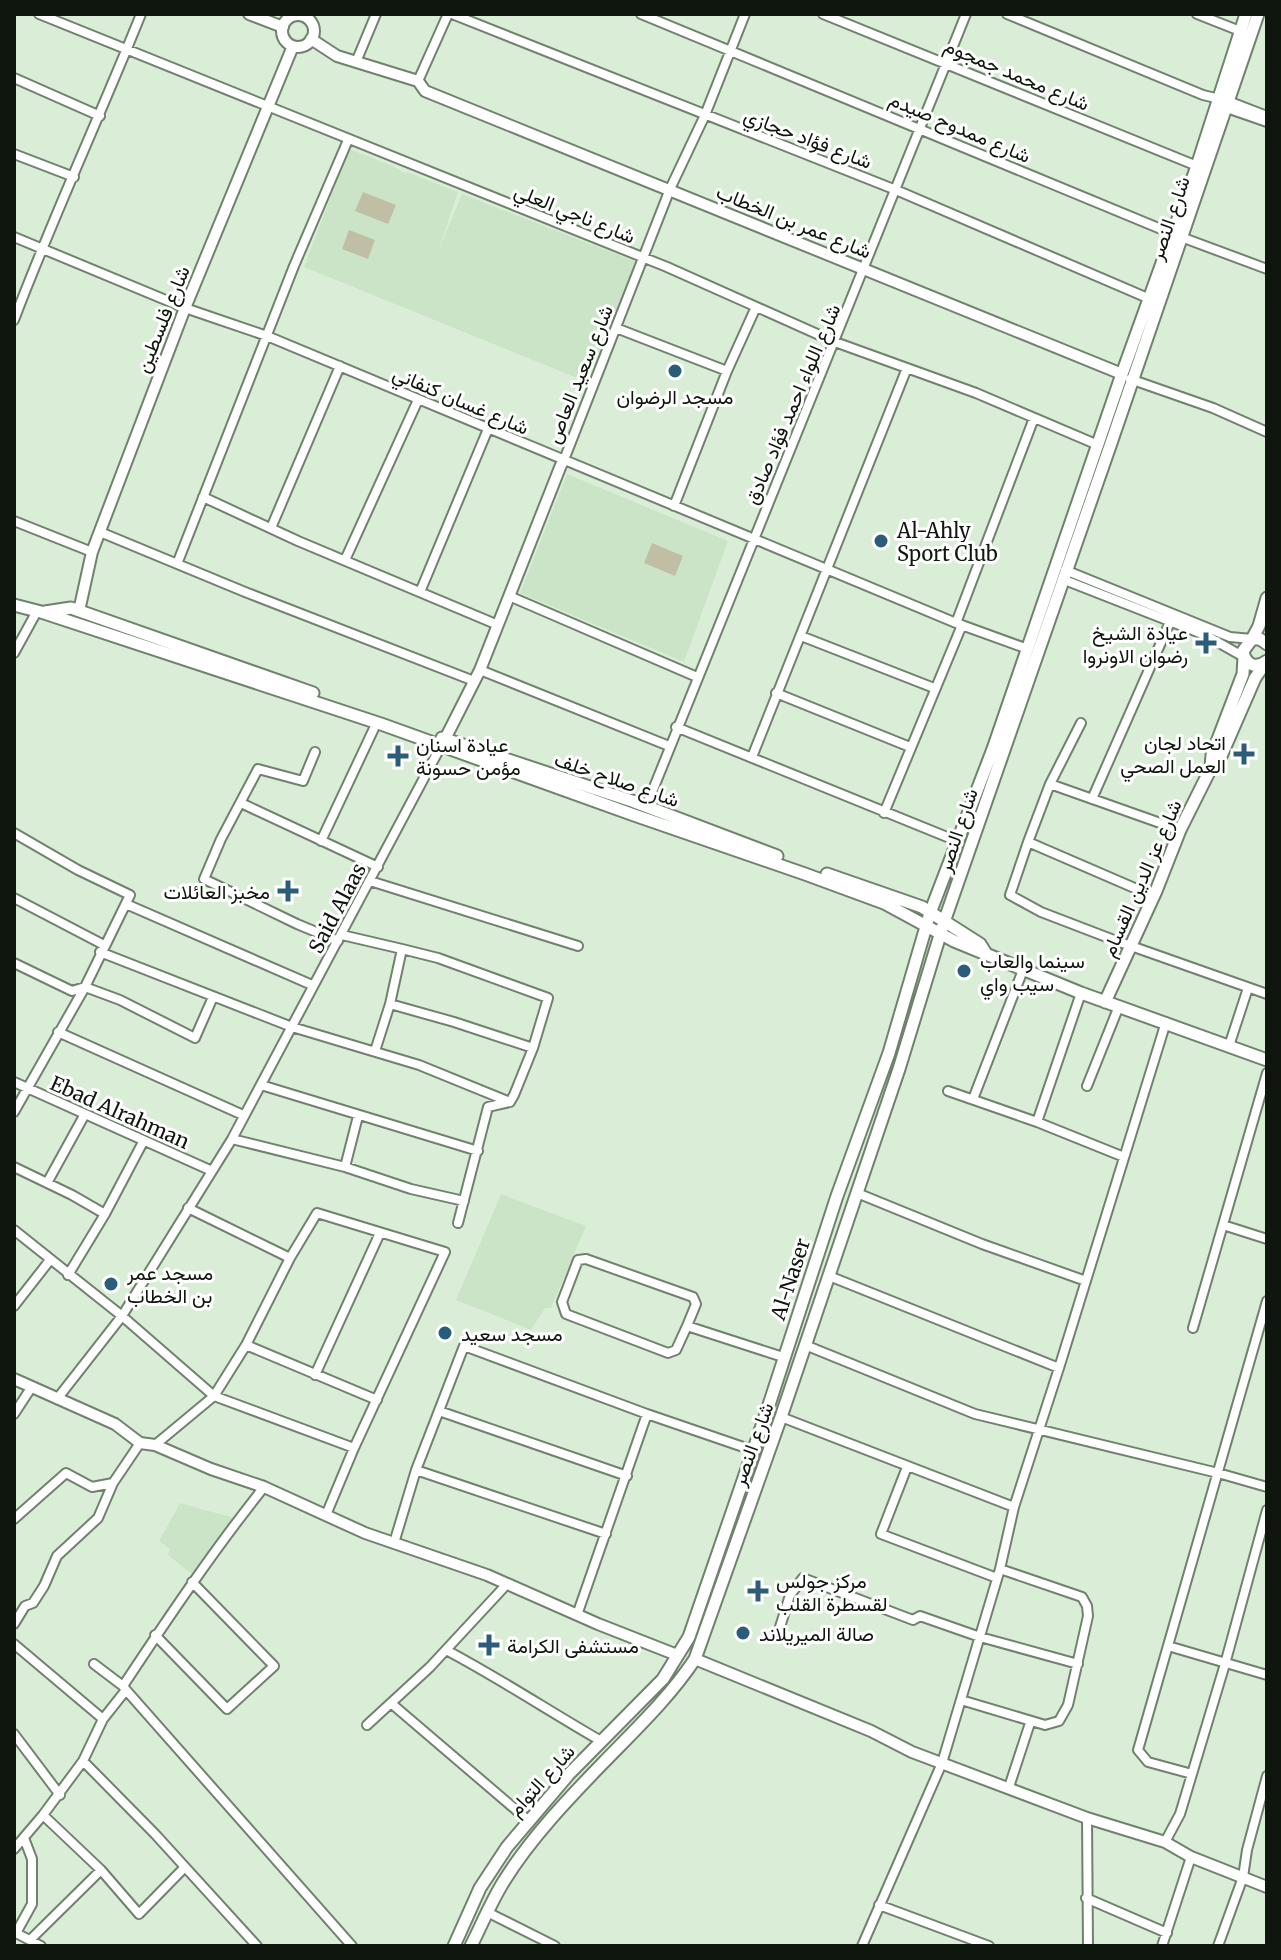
<svg xmlns="http://www.w3.org/2000/svg" width="1281" height="1960" font-family="Merriweather,Vazirmatn,serif">
	<style>
		.built { fill: #cbe4c7 }
		.green { fill: #c1bea6 }
		.lines { fill: none; stroke-linecap: round; stroke-linejoin: round }
		.minor-casing { stroke: #70826e; stroke-width: 12 }
		.tertiary-casing { stroke: #70826e; stroke-width: 14 }
		.secondary-casing { stroke: #70826e; stroke-width: 15 }
		.minor { stroke: #fff; stroke-width: 8 }
		.tertiary { stroke: #fff; stroke-width: 10 }
		.secondary { stroke: #fff; stroke-width: 11 }
		.poi-dot { fill: #2b5c7a; stroke: #fff; stroke-width: 3 }
		.labels { text-anchor: middle; dominant-baseline: central; stroke-width: 6; stroke-linejoin: round; paint-order: stroke }
		.street-label { font-size: 20px; fill: #0f160e; stroke: #fff }
		.poi-label { font-size: 20px; fill: #0f160e; stroke: #fff; text-anchor: start }
	</style>
	<rect width="100%" height="100%" fill="#daeed7"/>
	<!-- built -->
	<path class="built" d="M349,149l44,17 13,8 1,-2 51,20 -19,57 23,-55 177,69 -52,119 -283,-115z
		M567,474l161,67 -44,121 -164,-69z
		M501,1194l85,32 -35,82h-6l-14,22 -75,-30z
		M180,1503l54,15 -41,57 -25,-20 2,-6 -11,-8z"/>
	<!-- green -->
	<path class="green" d="M363,192l33,13 -8,19 -33,-13z
		M349,230l26,10 -7,19 -26,-10z
		M652,543l31,13 -8,20 -31,-13z"/>
	<g class="lines">
		<defs>
			<path id="minor" d="M39,14l628,253 168,75 141,51 122,52
				M452,14l444,176 254,109
				M641,14l532,220 94,35
				M823,14l374,152
				M1007,14l196,81 25,6 39,15
				M1197,14l43,17
				M356,62l20,-48
				M14,78l86,38
				M418,81l30,-67
				M1221,106l46,16
				M14,154l60,23
				M14,237l171,71 82,28 689,287 72,26
				M14,320c39,-103 86,-204 127,-306
				M616,328l111,43
				M1130,379l83,29 54,24
				M562,465l108,-276 35,-74 40,-101
				M203,497l95,44 200,84
				M674,506l53,-135 29,-64
				M14,521l78,31
				M271,528l69,-162
				M100,532l145,60 229,89
				M345,560l73,-160
				M177,564l117,-298 54,-126
				M1065,570l165,67 22,2
				M1062,579l143,56 39,22
				M420,592l68,-163
				M509,596l188,81
				M956,623l78,-205
				M801,636l133,52
				M14,653l22,-40
				M480,670l189,76
				M776,693l134,54
				M676,727l281,114
				M315,752l-12,29 -45,-12 -37,70 -17,40 93,45 41,17
				M752,757l155,-389
				M1050,784l130,46
				M1092,799l78,-177
				M241,803l137,64
				M646,807l320,-793
				M884,813l78,-188
				M14,833l64,37 52,25 -45,92 -71,125
				M321,841l56,-119
				M1028,842l22,-58 31,-61
				M370,881l208,65
				M1153,896l-125,-54 -18,53 31,17 73,28 153,54
				M14,898l90,47
				M126,904l186,81
				M342,935l60,14
				M100,952l192,75 127,38 91,37
				M14,963l58,28 13,-4 35,13 75,38 18,-41
				M390,1004l64,18 79,26
				M58,1032l185,83
				M1229,1046l19,-58
				M375,1051l15,-47 12,-55 36,9 110,40 -15,50 -19,47 -4,7 -22,5 -30,116
				M14,1082l198,89
				M261,1085l217,66
				M1087,1086l32,-80
				M948,1091l89,31 87,35
				M973,1099l50,-129
				M358,1116l-13,51 66,22 53,12
				M1037,1122l44,-129
				M232,1139l113,28
				M14,1167l58,28 33,19
				M47,1183l38,-69
				M857,1193l125,51 104,37
				M1223,1225l44,14
				M14,1230l108,86 92,80 140,52 91,-196 -128,-39 -27,45 -102,-50
				M68,1275l37,-61 38,-72
				M829,1276l230,92 107,-346
				M14,1306l36,-46
				M687,1326l-11,24 -8,3 -102,-39 -4,-12 16,-42 8,-1 107,38 3,7 -9,22 96,31
				M1193,1328l74,-255
				M246,1345l131,55
				M805,1345l170,69 243,59 49,14
				M315,1375l65,-142
				M57,1399l65,-83 110,-177 209,-393
				M439,1411l188,65
				M14,1414l17,-26
				M781,1417l233,90
				M155,1445l59,-49 32,-51 44,-87
				M907,1467l-26,67 116,44
				M416,1470l190,64
				M326,1515l28,-67
				M14,1519l52,-46 26,14 21,-4 27,-40
				M394,1543l22,-73 48,-124 183,68 105,36
				M577,1615l70,-201
				M14,1624l11,-18 8,-3 11,-17 13,-30 41,-38 15,-35
				M780,1627l10,-32 13,-17 110,42 7,-4 60,21 98,27
				M155,1635l72,74 47,-43 -82,-84
				M14,1644l89,75
				M1168,1646l99,29
				M446,1650c53,28 103,61 155,91
				M94,1664l29,22
				M126,1690l226,256
				M961,1700l84,25 14,-4 9,-16 20,-89 -1,-10 -5,-9 -82,-28
				M392,1704l137,117
				M367,1725l63,-58 77,-83
				M14,1734l46,61
				M83,1761l72,73 102,112
				M1192,1774l-44,-12 -10,-12 129,-449
				M1009,1787l21,-64
				M43,1815l40,-54 20,-42 23,-29 -3,-4c45,-68 90,-135 141,-199
				M1087,1818l1,128
				M1165,1842l15,-28 45,-150 42,-154
				M14,1849l29,-34 58,55 38,44 46,-47
				M1086,1898l81,35
				M879,1905l110,41
				M487,1912l68,34
				M14,1932l27,14
				M16,1933l16,-29v-45l-8,-21
				M30,1940l71,-70
				M862,1946l80,-183 58,-194 14,-62 45,-139
				M1162,1946l29,-89
				M1218,1946l25,-69 4,-27 20,-74"/>
			<path id="tertiary" d="M249,14l34,13
				M282 31a16 16 0 1 1 32 0a16 16 0 1 1-32 0Z
				M311,39l26,17 81,25 7,10 697,283
				M79,611l13,-59 93,-244 108,-262
				M443,743l37,-73 81,-205
				M14,1379l101,45 25,19 15,2 56,24 53,18 101,46 122,42 111,49 79,31
				M695,1659l176,72 41,21 175,66 78,24 26,15 76,30"/>
			<path id="secondary" d="M14,605l27,7 340,112 253,91 171,59 79,29 70,38 127,52 186,67
				M45,612l26,-4 242,85
				M1252,639l7,-13 8,-28
				M1267,661c-12,9 -22,3 -24,-10l9,-12h8l7,5
				M442,738l190,63 145,55
				M1211,767l1,-12 31,-81 1,-17
				M827,874l95,33 58,37 5,8
				M1105,1002l51,-111 24,-61 31,-62 10,-12 34,-78 11,-16
				M454,1946l26,-58 27,-41 62,-73 94,-95 26,-42 78,-226 70,-215 52,-143 41,-140 63,-164 129,-375 75,-208 49,-152
				M471,1946c11,-22 20,-44 33,-65 26,-42 64,-82 98,-117 33,-34 67,-66 93,-105l86,-242 118,-348 45,-147 166,-476 148,-432"/>
		</defs>
		<!-- minor casing -->
		<use href="#minor" class="minor-casing"/>
		<!-- tertiary casing -->
		<use href="#tertiary" class="tertiary-casing"/>
		<!-- secondary casing -->
		<use href="#secondary" class="secondary-casing"/>
		<!-- minor -->
		<use href="#minor" class="minor"/>
		<!-- tertiary -->
		<use href="#tertiary" class="tertiary"/>
		<!-- secondary -->
		<use href="#secondary" class="secondary"/>
	</g>
	<!-- markers -->
	<g class="poi-dot">
		<circle cx="675" cy="371" r="8"/>
		<circle cx="881" cy="541" r="8"/>
		<path d="M1202 631h8v8h8v8h-8v8h-8v-8h-8v-8h8z"/>
		<path d="M1240 742h8v8h8v8h-8v8h-8v-8h-8v-8h8z"/>
		<path d="M394 744h8v8h8v8h-8v8h-8v-8h-8v-8h8z"/>
		<path d="M284 879h8v8h8v8h-8v8h-8v-8h-8v-8h8z"/>
		<circle cx="964" cy="971" r="8"/>
		<circle cx="111" cy="1284" r="8"/>
		<circle cx="445" cy="1333" r="8"/>
		<path d="M754 1579h8v8h8v8h-8v8h-8v-8h-8v-8h8z"/>
		<circle cx="743" cy="1633" r="8"/>
		<path d="M485 1633h8v8h8v8h-8v8h-8v-8h-8v-8h8z"/>
	</g>
	<g class="labels">
		<!-- street labels -->
		<g class="street-label">
			<text transform="translate(1017 74) rotate(23)">شارع محمد جمجوم</text>
			<text transform="translate(960 127) rotate(23)">شارع ممدوح صيدم</text>
			<text transform="translate(808 138) rotate(21)">شارع فؤاد حجازي</text>
			<text transform="translate(575 213) rotate(22)">شارع ناجي العلي</text>
			<text transform="translate(1169 218) rotate(-71)">شارع النصر</text>
			<text transform="translate(794 221) rotate(22)">شارع عمر بن الخطاب</text>
			<text transform="translate(162 319) rotate(-68)">شارع فلسطين</text>
			<text transform="translate(579 374) rotate(-68)">شارع سعيد العاص</text>
			<text transform="translate(461 400) rotate(23)">شارع غسان كنفاني</text>
			<text transform="translate(792 404) rotate(-67)">شارع اللواء احمد فؤاد صادق</text>
			<text transform="translate(617 779) rotate(19)">شارع صلاح خلف</text>
			<text transform="translate(957 830) rotate(-71)">شارع النصر</text>
			<text transform="translate(1141 878) rotate(-66)">شارع عز الدين القسام</text>
			<text transform="translate(337 908) rotate(-62)">Said Alaas</text>
			<text transform="translate(120 1112) rotate(24)">Ebad Alrahman</text>
			<text transform="translate(790 1279) rotate(-72)">Al-Naser</text>
			<text transform="translate(752 1444) rotate(-70)">شارع النصر</text>
			<text transform="translate(541 1780) rotate(-48)">شارع التوام</text>
		</g>
		<!-- poi labels -->
		<g class="poi-label">
			<text x="675" y="396" text-anchor="middle">مسجد الرضوان</text>
			<text x="897" y="530">Al-Ahly<tspan x="897" dy="23">Sport Club</tspan></text>
			<text x="1188" y="632" text-anchor="end">عيادة الشيخ<tspan x="1188" dy="23">رضوان الاونروا</tspan></text>
			<text x="1226" y="742" text-anchor="end">اتحاد لجان<tspan x="1226" dy="23">العمل الصحي</tspan></text>
			<text x="416" y="744">عيادة اسنان<tspan x="416" dy="23">مؤمن حسونة</tspan></text>
			<text x="270" y="891" text-anchor="end">مخبز العائلات</text>
			<text x="980" y="960">سينما والعاب<tspan x="980" dy="23">سيب واي</tspan></text>
			<text x="127" y="1272">مسجد عمر<tspan x="127" dy="23">بن الخطاب</tspan></text>
			<text x="461" y="1333">مسجد سعيد</text>
			<text x="776" y="1580">مركز جولس<tspan x="776" dy="23">لقسطرة القلب</tspan></text>
			<text x="759" y="1633">صالة الميريلاند</text>
			<text x="507" y="1645">مستشفى الكرامة</text>
		</g>
	</g>
	<!-- border -->
	<rect width="1281" height="1960" fill="none" stroke="#0f160e" stroke-width="32"/>
</svg>
